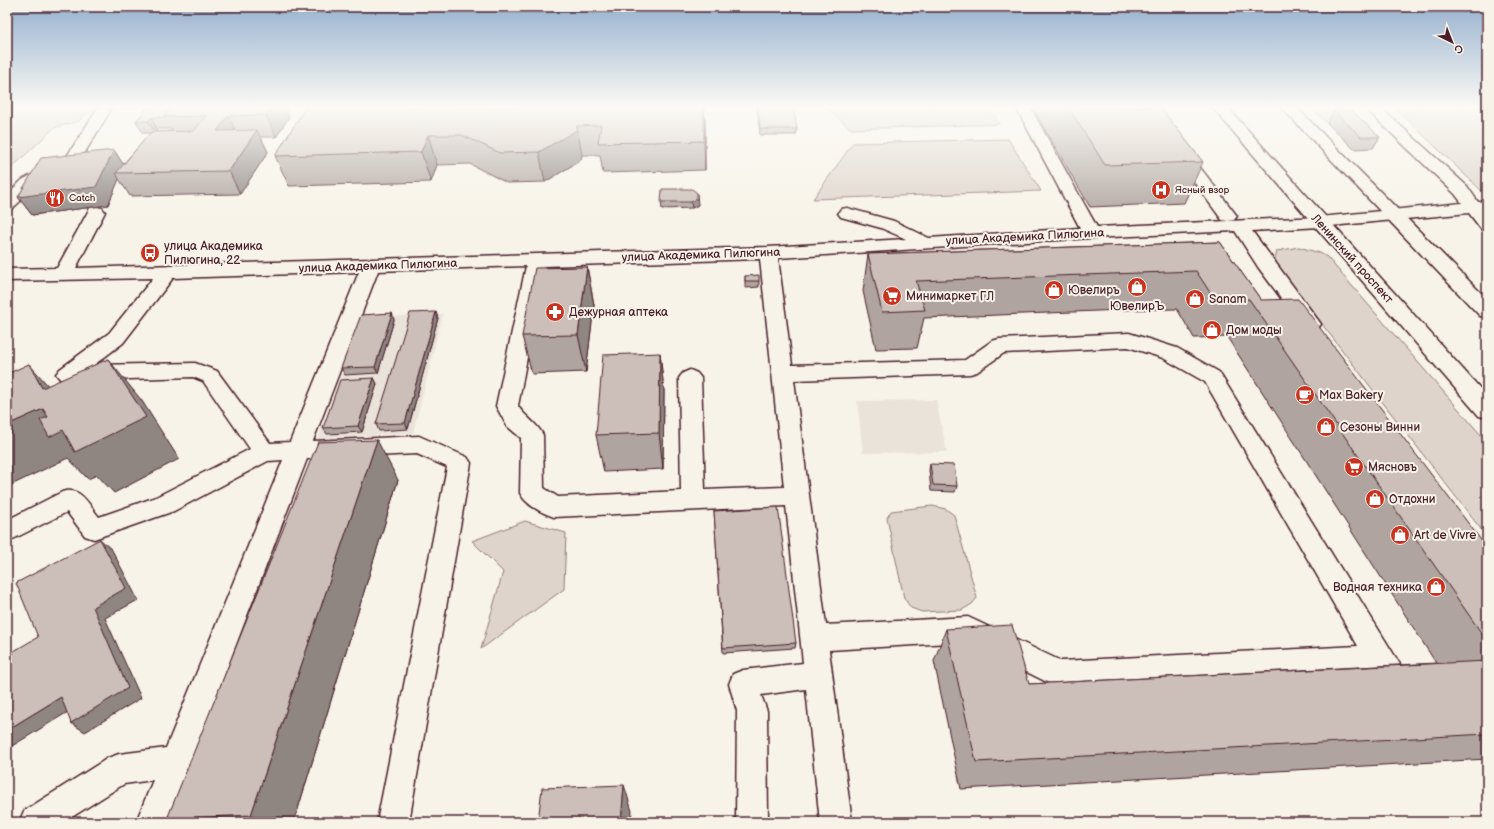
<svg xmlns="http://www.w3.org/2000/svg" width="1494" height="829" font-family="'Balsamiq Sans',sans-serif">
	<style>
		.built { fill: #eae3da }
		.green { fill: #ded4cc; stroke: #947a7c }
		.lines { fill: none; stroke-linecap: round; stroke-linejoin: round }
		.minor-casing { stroke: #4a1f2b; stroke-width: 3 }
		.major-casing { stroke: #4a1f2b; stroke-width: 3 }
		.minor { fill: #f7f3e8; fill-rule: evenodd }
		.major { fill: #f7f3e8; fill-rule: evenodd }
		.wall { fill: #afa49f; stroke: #4a1f2b; fill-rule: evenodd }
		.shaded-wall { fill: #8f8682; stroke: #4a1f2b }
		.building { fill: #ccbfb9; stroke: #4a1f2b }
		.labels { text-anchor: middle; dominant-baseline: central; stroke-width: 4; stroke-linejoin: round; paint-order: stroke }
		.far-poi-label { font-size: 10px; fill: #4a1f2b; stroke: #f7f3e8; text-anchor: start }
		.street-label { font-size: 12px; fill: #4a1f2b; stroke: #f7f3e8 }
		.poi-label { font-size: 12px; fill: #4a1f2b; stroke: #f7f3e8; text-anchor: start }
	</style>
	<rect width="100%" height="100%" fill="#f7f3e8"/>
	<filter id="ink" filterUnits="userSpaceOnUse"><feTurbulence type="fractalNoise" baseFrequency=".025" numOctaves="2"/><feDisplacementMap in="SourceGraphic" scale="8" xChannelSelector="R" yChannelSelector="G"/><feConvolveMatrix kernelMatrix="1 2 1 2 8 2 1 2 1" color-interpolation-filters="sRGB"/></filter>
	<g filter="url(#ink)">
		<!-- built -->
		<path class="built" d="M443,314l-30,119 -95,6 43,-121z
			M936,400l11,52 -84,1 -6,-52z"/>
		<!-- green -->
		<path class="green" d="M7,107h131l-51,6 -8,8 -25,7 -47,44z
			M825,107h164l10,17 -148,5z
			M1310,107h24l27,13 12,28 -27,-25h-19z
			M1394,107h93v89z
			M1008,139l33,52 -228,8 40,-56z
			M1299,247l21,6 7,4 160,185v95l-207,-267 -5,-11 2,-8z
			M932,506l14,3 8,6 23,83 -5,6 -10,6 -40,2 -11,-4 -7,-10 -17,-80 4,-7z
			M525,521l41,12 -2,56 -83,60 22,-77 -31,-31z"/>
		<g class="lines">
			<defs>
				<path id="minor" d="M105,107l5,4 -31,51 -45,26 -21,20 -6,1v-14l15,-15 45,-24 31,-48z
					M1016,107h14l67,120 131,-6 -6,-1 -83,-113h15l83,109 -3,4 -6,1 92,-4 142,-14 -7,-9 -91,-87h16l87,79 11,16 9,-1v29l-6,-1 -12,-16 -149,14 -68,4 69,93 -3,5 -7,2 -7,-2 -46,-62 -23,-36 -144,7 -313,20 14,107 173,-5 27,-19 7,-2 130,-6 48,15 42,24 192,310 4,10 -4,10 -10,4 -10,-4 -18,-31 -314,17 -93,-46 -137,8 23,172h-32l-14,-133 -45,6 6,16 1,111h-32l1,-111 -8,-27 4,-10 10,-4 60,-7 -17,-157 -232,11c-12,-4 -28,-12 -34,-24l1,-55 -14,-12 -11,-20 30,-140 -148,5 -65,170 106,-5 48,21 4,6 -62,359h-32l70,-355 -30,-13 -110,5 -139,363h-32l17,-42 -29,4 -60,38h-45l5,-11 84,-53 11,-4 47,-6 117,-288 -15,1 -94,50 -80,28 -9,-3 -18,-24 -60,30v-22l55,-28c19,-6 26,12 37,25l57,-20 94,-48 -47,-68 -10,-4 -126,4 -7,-2 -4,-5 4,-5 49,-36 44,-55 -146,3v-12l50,-1 33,-60 6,-1 6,1 3,4 -29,56 692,-21 138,-8 -25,-11 -40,-11 -3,-4 3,-4 6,-1 47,13 35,17 151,-10zM760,259l24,228 -79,3 -4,-112 -4,-5 -7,-3 -7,3 -4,5 2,113 -123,6 -14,-9 -1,-53c-6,-12 -18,-18 -25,-29l26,-140zM359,272l-69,170 -20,1 -53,-72 -22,-8 -101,2 29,-22 50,-65zM1128,347l35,11 42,24 153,264 -297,15 -93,-44 -142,8 -32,-245 176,-6 7,-2 27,-19z"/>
				<path id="major" d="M1212,107h15l260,289v22l-8,-2z
					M1281,107h15l191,192v18l-7,-1z"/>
			</defs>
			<!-- minor casing -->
			<use href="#minor" class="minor-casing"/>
			<!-- major casing -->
			<use href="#major" class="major-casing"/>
			<!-- minor -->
			<use href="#minor" class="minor"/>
			<!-- major -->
			<use href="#major" class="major"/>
		</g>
		<!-- wall -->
		<path class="wall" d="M148,107h137l4,10 -13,20h-15l7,15 -28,42 -110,2 -11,-17 -11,26 -76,10 -14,-18 96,-47 9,14 28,-31h-8l-7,-12zM157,129h14l1,2 -16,1z
			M757,107h36l4,22 -1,6h-36z
			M1032,107h128l43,55 -19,41 -94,4z
			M583,108l122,10v52l-102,3 -3,-18h-18l-1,5 -36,22 -38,1 -37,-19 -33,1 -6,17 -142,4 -14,-30z
			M1334,111l46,26 -7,11 -19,1 -27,-26z
			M692,189l6,16 -6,3 -30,1 -1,-7z
			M1220,242l41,58 226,248v211l-526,30 -27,-128 12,-32 83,55 407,-21 -209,-326 -33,1 -17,-29 -55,1 -198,8 -7,30 -41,1 -13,-58 5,-37z
			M587,267l7,38 -8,67 -54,2 -10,-38z
			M745,276l14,5v6l-14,1z
			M392,313l2,7 -16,53 -33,2 -4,-7z
			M438,318l-30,111 -29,2 -3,-7z
			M660,353l4,38 -1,78 -59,3 -8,-37z
			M374,378l3,6 -15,48 -35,2 -4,-6z
			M930,464l27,22 -2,6 -24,-1 -2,-21z
			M398,480l-104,342h-121l-6,-3z
			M714,511l82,132 -1,5 -72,5z"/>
		<!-- shaded-wall -->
		<path class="shaded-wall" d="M272,107h13l4,10 -13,20 -10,-22z
			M704,107l1,11v52l-1,-29z
			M228,116l11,21 -22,-6z
			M151,118l6,11 -2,3 -7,-11z
			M577,126l5,29 -1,5 -36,22 -6,-30z
			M257,130l11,22 -28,42 -11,-23z
			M428,135l9,30 -6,17 -10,-30z
			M114,150l11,17 -9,6 3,6 -11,26 -76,10 -14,-18z
			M697,193l1,12 -6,3 -1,-6z
			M587,267l7,38 -8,67 -8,-37z
			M436,312l2,6 -30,111 -3,-6z
			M392,313l2,7 -16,53 -3,-6z
			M660,353l4,38 -1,78 -4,-36z
			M108,359l34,42 37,58 -65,34 -17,-18 -9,4 -20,-21 -61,29v-62l36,-16z
			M29,364l38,43 -25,-19z
			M374,378l3,6 -15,48 -4,-6z
			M377,440l21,40 -104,342h-34l-9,-7z
			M100,539l12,11 26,50 -33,18 36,80 -56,34 -14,-9z
			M61,697l15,10 -69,42v-19z
			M624,785l8,26 -1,11h-10z"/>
		<!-- building -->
		<path class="building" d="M148,107h24l-8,10 -13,1 -3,3h-12z
			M172,107h100l-6,8 -38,1 -11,15 40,-1 -28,41 -113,2 35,-41 43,-1 12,-15 -42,1z
			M306,107h275v1l23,-1h100v34l-106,2 3,-18 -24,1v4l-38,22 -39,1 -38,-18h-34l-7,17 -146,4z
			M758,107h35l4,22h-37z
			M1068,107h92l43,55 -98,3z
			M1334,111h18l28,26h-19z
			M114,150l-18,37 -78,10 23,-39z
			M662,189h30l5,4v6l-6,3h-30z
			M1220,242l41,58 37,-1 189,249v93l-238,-342 -34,1 -19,-29 -57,2 -223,8 9,29 -43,2 -14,-58z
			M587,267l-9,68 -56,1 13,-68z
			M759,275v6h-14v-5z
			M436,312l-31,111 -29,1 34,-111z
			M392,313l-17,54 -34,1 20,-53z
			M660,353l-1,80 -63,2 7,-80z
			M108,359l38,58 -71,35 -12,-22 -14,7 -9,-17 8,-3 -5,-8 -36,16v-51l22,-10 13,24z
			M374,378l-16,48 -35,2 17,-48z
			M377,440l-126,375 -84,4 151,-377z
			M930,464l24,1 3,21 -24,-1z
			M778,507l18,136 -73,5 -9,-137z
			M100,539l26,49 -33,19 35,81 -57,35 -10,-26 -54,33v-75l31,-18 -22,-54z
			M1012,625l17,59 458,-23v73l-511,28 -30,-133z
			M624,785l-3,37h-83l4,-34z"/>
	</g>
	<!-- sky -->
	<linearGradient id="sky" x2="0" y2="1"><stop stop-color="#96b0ce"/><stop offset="0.48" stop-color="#fbfaf5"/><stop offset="1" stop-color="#fbfaf5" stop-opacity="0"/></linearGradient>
	<rect width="1494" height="223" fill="url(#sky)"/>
	<!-- icons -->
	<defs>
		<symbol id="hospital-disc" viewBox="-11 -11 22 22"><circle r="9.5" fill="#c8321e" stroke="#f7f3e8"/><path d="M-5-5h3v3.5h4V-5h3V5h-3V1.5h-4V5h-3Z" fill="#fff"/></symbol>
		<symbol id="restaurant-disc" viewBox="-11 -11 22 22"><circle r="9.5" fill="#c8321e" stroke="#f7f3e8"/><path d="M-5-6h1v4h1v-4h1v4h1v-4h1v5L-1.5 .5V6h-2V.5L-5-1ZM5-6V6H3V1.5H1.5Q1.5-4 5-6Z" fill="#fff"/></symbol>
		<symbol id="bus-disc" viewBox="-11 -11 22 22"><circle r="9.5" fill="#c8321e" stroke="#f7f3e8"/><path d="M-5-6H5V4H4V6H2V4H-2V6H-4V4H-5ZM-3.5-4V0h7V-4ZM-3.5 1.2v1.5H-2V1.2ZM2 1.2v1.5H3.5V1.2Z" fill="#fff"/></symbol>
		<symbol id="shop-disc" viewBox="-11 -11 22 22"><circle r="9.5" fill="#c8321e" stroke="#f7f3e8"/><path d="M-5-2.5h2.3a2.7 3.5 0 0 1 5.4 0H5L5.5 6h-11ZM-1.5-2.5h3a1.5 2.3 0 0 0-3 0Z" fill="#fff"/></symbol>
		<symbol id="supermarket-disc" viewBox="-11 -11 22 22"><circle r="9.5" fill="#c8321e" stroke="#f7f3e8"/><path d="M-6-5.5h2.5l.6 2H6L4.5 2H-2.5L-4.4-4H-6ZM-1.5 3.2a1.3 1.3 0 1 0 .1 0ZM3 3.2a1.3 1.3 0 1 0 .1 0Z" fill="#fff"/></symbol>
		<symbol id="pharmacy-disc" viewBox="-11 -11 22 22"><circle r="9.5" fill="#c8321e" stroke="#f7f3e8"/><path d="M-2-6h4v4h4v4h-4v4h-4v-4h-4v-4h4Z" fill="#fff"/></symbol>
		<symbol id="cafe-disc" viewBox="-11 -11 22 22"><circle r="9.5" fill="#c8321e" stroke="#f7f3e8"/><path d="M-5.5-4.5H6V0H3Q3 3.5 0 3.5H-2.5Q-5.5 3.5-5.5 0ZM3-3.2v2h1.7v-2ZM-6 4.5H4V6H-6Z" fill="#fff"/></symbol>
	</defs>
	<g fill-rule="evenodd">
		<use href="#hospital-disc" x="1150" y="179" width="22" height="22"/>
		<use href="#restaurant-disc" x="44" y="187" width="22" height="22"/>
		<use href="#bus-disc" x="139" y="242" width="22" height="22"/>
		<use href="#shop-disc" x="1126" y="276" width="22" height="22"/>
		<use href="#shop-disc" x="1043" y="279" width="22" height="22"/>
		<use href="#supermarket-disc" x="881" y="285" width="22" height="22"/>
		<use href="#shop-disc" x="1184" y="288" width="22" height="22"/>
		<use href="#pharmacy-disc" x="544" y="301" width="22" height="22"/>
		<use href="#shop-disc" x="1201" y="319" width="22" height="22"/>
		<use href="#cafe-disc" x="1294" y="384" width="22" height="22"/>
		<use href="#shop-disc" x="1315" y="416" width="22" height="22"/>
		<use href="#supermarket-disc" x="1343" y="456" width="22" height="22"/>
		<use href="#shop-disc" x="1364" y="488" width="22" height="22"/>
		<use href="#shop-disc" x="1389" y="524" width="22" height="22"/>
		<use href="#shop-disc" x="1425" y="576" width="22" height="22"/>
	</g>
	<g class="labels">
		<!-- far-poi labels -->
		<g class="far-poi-label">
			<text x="1175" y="190">Ясный взор</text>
			<text x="69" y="198">Catch</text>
		</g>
		<!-- street labels -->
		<g class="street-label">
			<text transform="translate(1025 237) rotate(-3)">улица Академика Пилюгина</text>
			<text transform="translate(701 255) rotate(-2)">улица Академика Пилюгина</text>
			<text transform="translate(1352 259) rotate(48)">Ленинский проспект</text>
			<text transform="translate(378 266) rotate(-2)">улица Академика Пилюгина</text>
		</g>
		<!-- poi labels -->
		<g class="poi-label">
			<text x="164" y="246">улица Академика<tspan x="164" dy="14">Пилюгина, 22</tspan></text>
			<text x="1068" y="290">Ювелиръ</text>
			<text x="906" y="296">Минимаркет ГЛ</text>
			<text x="1209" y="299">Sanam</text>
			<text x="1137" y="306" text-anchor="middle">ЮвелирЪ</text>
			<text x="569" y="312">Дежурная аптека</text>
			<text x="1226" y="330">Дом моды</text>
			<text x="1319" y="395">Max Bakery</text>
			<text x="1340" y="427">Сезоны Винни</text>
			<text x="1368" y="467">Мясновъ</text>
			<text x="1389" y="499">Отдохни</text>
			<text x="1414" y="535">Art de Vivre</text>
			<text x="1422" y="587" text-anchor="end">Водная техника</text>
		</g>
	</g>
	<!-- margin -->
	<rect width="1494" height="829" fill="none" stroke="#f7f3e8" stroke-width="24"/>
	<rect x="12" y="12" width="1470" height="805" fill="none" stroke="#4a1f2b" stroke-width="1.5" filter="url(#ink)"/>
	<!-- north arrow -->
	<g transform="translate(1452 42) rotate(137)" stroke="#f7f3e8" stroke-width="3" paint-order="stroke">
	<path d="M0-3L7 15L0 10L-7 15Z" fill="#4a1f2b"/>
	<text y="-6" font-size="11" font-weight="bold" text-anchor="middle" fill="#4a1f2b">С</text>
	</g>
</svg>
